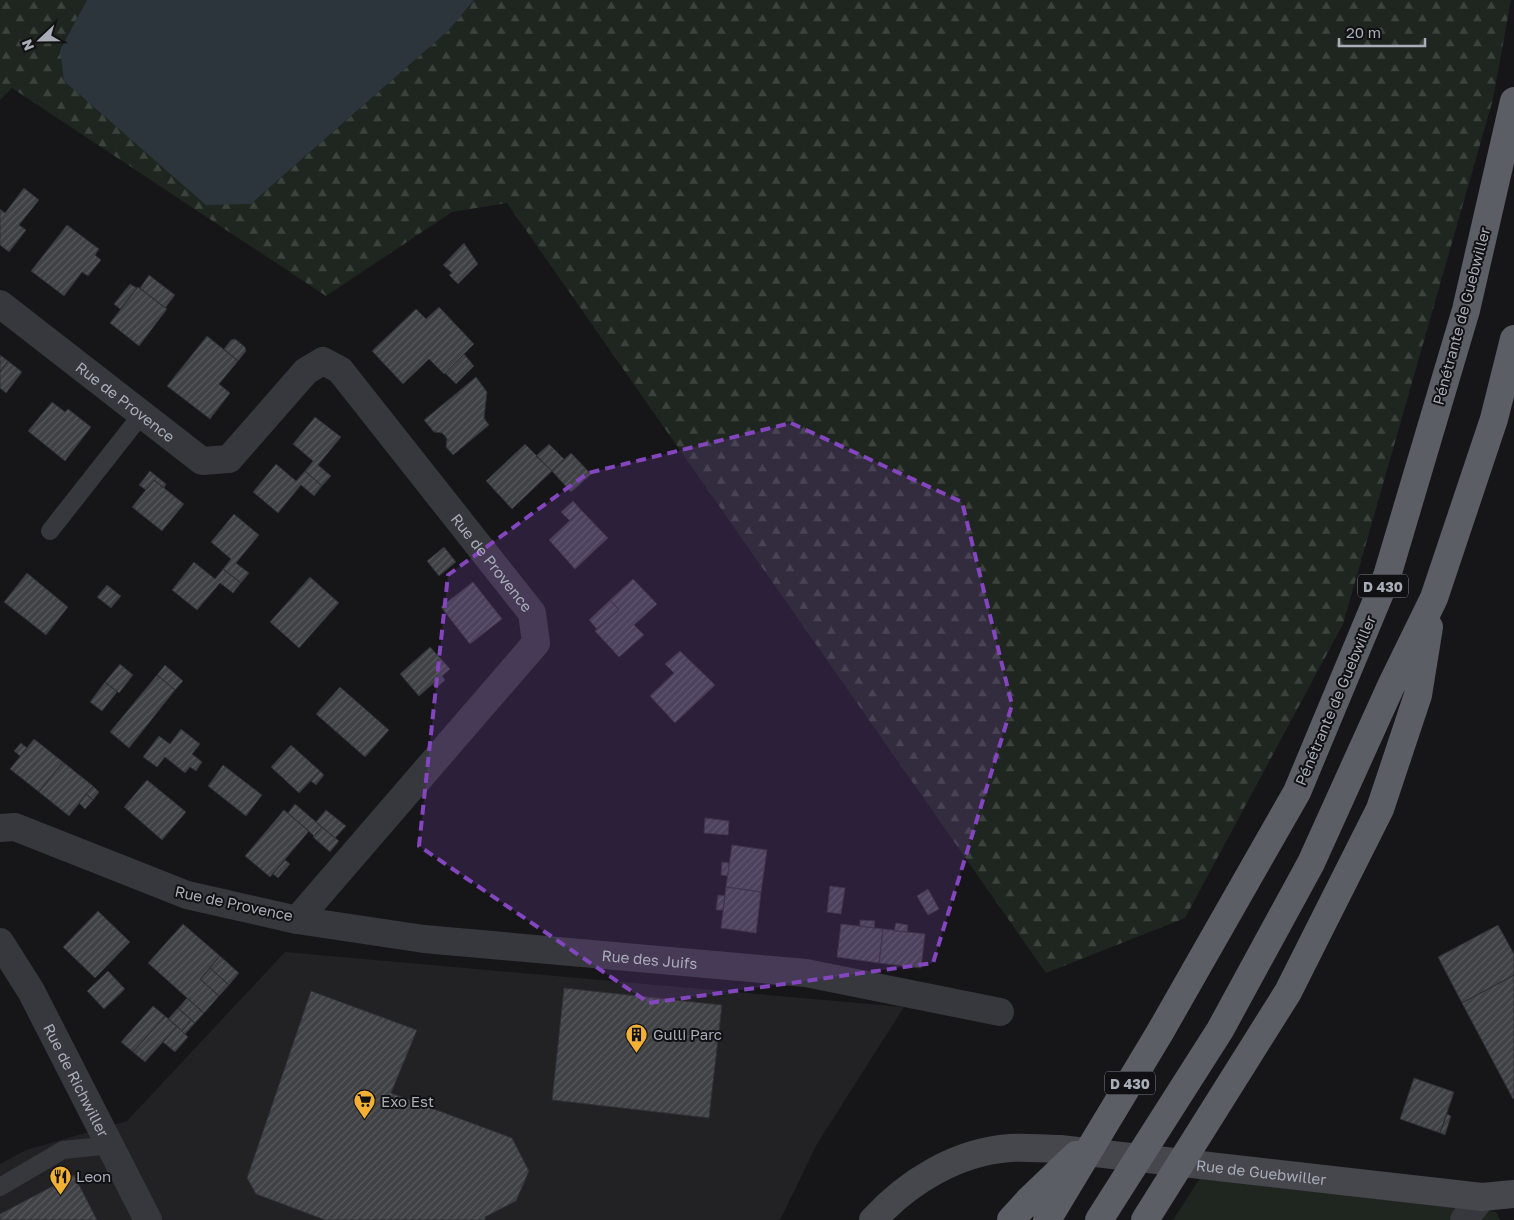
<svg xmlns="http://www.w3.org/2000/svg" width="1514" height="1220" font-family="'Golos Text',sans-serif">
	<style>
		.built { fill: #222225 }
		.grass { fill: #1e261f }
		.forest { fill: url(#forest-firs) }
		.water { fill: #2c353c }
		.building { fill: url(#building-hatch); stroke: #303034 }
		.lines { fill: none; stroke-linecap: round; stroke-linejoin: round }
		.service { stroke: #37383d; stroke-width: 18 }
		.minor { stroke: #37383d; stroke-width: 28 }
		.secondary { stroke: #45474d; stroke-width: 28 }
		.trunk { stroke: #5b5e65; stroke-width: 28 }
		.marked { fill: #8446be; fill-opacity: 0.2; stroke: #8446be; stroke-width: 4; stroke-dasharray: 10 6; stroke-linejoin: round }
		.labels { text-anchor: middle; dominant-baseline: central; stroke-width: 4; stroke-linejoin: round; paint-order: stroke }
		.shield { fill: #111113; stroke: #7b7e86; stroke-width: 1 }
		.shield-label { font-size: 14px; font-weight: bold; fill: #a8adb8 }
		.street-label { font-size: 15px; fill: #a8adb8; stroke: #111113 }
		.poi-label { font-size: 15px; fill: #a8adb8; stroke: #111113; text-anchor: start }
	</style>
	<defs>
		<pattern id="forest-firs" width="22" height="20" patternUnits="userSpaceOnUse" patternTransform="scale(1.25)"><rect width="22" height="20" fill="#1e261f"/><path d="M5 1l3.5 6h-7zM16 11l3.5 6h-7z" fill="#3c433d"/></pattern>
		<pattern id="building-hatch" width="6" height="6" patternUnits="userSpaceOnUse" patternTransform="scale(1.25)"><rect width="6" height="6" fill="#404145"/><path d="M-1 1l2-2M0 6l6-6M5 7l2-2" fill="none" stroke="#595a5e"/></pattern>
	</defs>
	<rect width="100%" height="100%" fill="#161618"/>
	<!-- built -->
	<path class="built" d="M285,952l619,55 -87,137 -37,76h-780v-56l26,-14 101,-29z"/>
	<!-- grass -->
	<path class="grass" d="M1200,1178l296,34 4,8h-327z"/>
	<!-- forest -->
	<path class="forest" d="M0,0h87l-27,50 191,154 198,-174 25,-30h1037l-18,99 -150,525 -158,294 -139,55 -539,-770 -55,9 -126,84 -314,-208 -12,12z"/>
	<!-- water -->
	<path class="water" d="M87,0h387l-25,30 -198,174 -45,1 -142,-124 -4,-31z"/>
	<!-- building -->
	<path class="building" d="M24,188l15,12 -20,25 7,5 -17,22 -9,-7v-36l5,4z
		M67,225l32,24 -4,6 6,5 -13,16 -6,-4 -18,24 -33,-25z
		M464,243l14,21 -20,20 -9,-9 3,-2 -9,-8z
		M149,275l26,20 -10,13 -25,-20z
		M130,284l7,4 -17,21 -6,-5z
		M138,287l29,22 -28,37 -29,-23z
		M439,307l35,37 -30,30 -15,-15 -26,25 -31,-33 44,-42 10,10z
		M207,336l31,25 -19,23 11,9 -20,26 -43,-33z
		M235,339l10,8 1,4 -8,10 -14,-12 7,-9z
		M464,354l10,12 -18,18 -11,-11z
		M0,355l8,6 -8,11z
		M8,361l14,11 -16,21 -6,-5v-16z
		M476,377l11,15 -3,26 5,7 -36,30 -7,-8 1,-8 -2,-3 -3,-3 -8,-1 -10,-12z
		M52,402l13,10 3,-3 23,18 -26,34 -37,-30z
		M315,417l26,20 -23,28 13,11 -9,10 -17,-15 8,-10 -20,-17z
		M525,444l27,27 -40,38 -26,-28z
		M549,444l15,15 -12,12 -16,-15z
		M571,453l20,21 -20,18 -19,-21z
		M276,464l20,17 9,-10 17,15 -8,10 -13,-11 -23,28 -25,-21z
		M150,471l16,13 -2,4 -10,-8 -8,10 -7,-5z
		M154,480l30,24 -22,27 -30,-24z
		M573,501l8,9 -11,11 -9,-9z
		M581,510l27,28 -33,31 -26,-29z
		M234,514l25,21 -23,28 13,10 -8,10 -18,-14 8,-10 -20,-17z
		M444,547l12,15 -17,14 -12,-15z
		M194,562l21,17 8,-10 18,14 -8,10 -13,-10 -23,27 -25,-20z
		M27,573l41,34 -22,28 -42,-33z
		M310,577l29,26 -40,45 -29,-26z
		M633,579l24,25 -23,21 10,10 -25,22 -24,-26 24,-21 -9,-10z
		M473,582l29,37 -32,25 -29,-37z
		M107,585l14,11 -10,12 -14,-11z
		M610,600l9,10 -22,19 -8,-9z
		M430,647l20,22 -31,27 -19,-22z
		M680,651l35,34 -40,38 -25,-27 24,-23 -9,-9z
		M120,664l13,11 -14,18 -14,-11z
		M165,665l18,16 -8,9 -18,-15z
		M157,675l18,15 -46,58 -19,-16z
		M442,676l3,4 -9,8 -3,-3z
		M105,682l12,10 -15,19 -12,-9z
		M340,687l49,43 -24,27 -49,-43z
		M181,729l19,15 -8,10 10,8 -6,9 -6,-4 -5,6 -20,-16 -8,10 -14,-10 16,-21 11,8z
		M34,739l29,23 -24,30 -29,-23z
		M21,743l6,5 -7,8 -6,-5z
		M291,745l29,26 -21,22 -28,-26z
		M63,762l30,24 -24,30 -30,-24z
		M223,765l39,30 -16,21 -38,-30z
		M320,771l4,4 -8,10 -5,-4z
		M147,780l39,32 -24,28 -38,-33z
		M93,786l6,6 -6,8 -7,-6z
		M86,794l7,6 -8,9 -6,-6z
		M295,804l27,23 -8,9 -26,-23z
		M284,810l25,21 -39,46 -25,-21z
		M326,810l20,16 -11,12 -19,-16z
		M705,818l24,3 -1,14 -24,-2z
		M322,827l17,14 -9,11 -17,-15z
		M732,845l35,5 -6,42 -35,-5z
		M285,860l5,4 -12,14 -5,-4z
		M722,862l7,1 -1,13 -7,-1z
		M830,886l15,2 -4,26 -14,-2z
		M726,887l35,5 -5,41 -35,-5z
		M928,889l11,20 -11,6 -11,-19z
		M718,895l7,1 -2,14h-7z
		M98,911l32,31 -35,36 -32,-31z
		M860,920l15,1 -1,7 -14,-2z
		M896,923l12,2 -1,7 -13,-1z
		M183,924l37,32 -20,23 19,17 -15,17 -56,-50z
		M841,924l42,5 -4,34 -42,-6z
		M1498,925l16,29v21l-52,28 -24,-46z
		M883,929l42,5 -4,34 -42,-5z
		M220,956l19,17 -10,12 -19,-17z
		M210,968l19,17 -10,11 -19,-17z
		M108,971l17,18 -21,20 -17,-18z
		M1514,975v123l-1,1 -51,-96z
		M564,988l158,17 -13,113 -157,-18z
		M311,991l106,39 -26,63 121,45 17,33 -13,30 -31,16v3h-160l-69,-26 -9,-16z
		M187,998l17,15 -9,10 -17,-15z
		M153,1006l12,10 -32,36 -12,-10z
		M178,1008l13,12 -9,11 -14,-12z
		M165,1016l12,10 -32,36 -12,-10z
		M191,1020l4,3 -10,11 -3,-3z
		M177,1026l11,11 -13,15 -12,-10z
		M1414,1078l40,14 -14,41 -40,-14z
		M1447,1114l4,2 -6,19 -5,-2z
		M74,1175l23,45h-97v-6z"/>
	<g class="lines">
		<!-- service -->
		<path class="service" d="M50,531l92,-117
			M0,1187l63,-37 49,-5"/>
		<!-- minor -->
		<g class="minor">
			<path id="s1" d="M0,304l202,157 27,-2 77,-88 17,-10 17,9 192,243 4,30 -239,277 -110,-25 -172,-68 -15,1"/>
			<path id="s2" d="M297,920l127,19 382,34 194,39"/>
			<path id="s3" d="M0,942l31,49 117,229"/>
			<path d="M1464,1220l18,-23"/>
		</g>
		<!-- secondary -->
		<path class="secondary" id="s4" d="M873,1220c35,-38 83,-68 137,-72 16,-1 33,1 50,1l422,48 32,-3"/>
		<!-- trunk -->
		<path class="trunk" d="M1011,1220l19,-21 46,-44
			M1047,1220l112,-186 138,-242 90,-216 79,-266 48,-209
			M1099,1220l121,-190 91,-167 80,-177 43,-88 60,-179 20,-80
			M1145,1220l143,-228 92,-183 38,-114 11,-68"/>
	</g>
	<!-- marked area -->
	<path class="marked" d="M791,423l171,79 50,203 -79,258 -284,40 -230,-157 29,-271 140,-102z"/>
	<!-- icons -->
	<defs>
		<symbol id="building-pin" viewBox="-11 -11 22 30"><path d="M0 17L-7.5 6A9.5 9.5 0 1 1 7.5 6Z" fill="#f2b134" stroke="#111113"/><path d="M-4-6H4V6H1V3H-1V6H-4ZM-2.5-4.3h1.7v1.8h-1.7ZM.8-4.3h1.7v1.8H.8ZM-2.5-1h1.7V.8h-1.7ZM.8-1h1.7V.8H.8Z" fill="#111"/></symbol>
		<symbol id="supermarket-pin" viewBox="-11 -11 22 30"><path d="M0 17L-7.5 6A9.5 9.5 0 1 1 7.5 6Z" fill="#f2b134" stroke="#111113"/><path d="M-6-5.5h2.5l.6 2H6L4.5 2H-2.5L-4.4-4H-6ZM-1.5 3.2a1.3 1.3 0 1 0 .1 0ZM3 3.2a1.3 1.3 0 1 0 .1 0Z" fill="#111"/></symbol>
		<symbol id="restaurant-pin" viewBox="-11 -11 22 30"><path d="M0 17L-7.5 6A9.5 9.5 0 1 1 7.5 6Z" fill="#f2b134" stroke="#111113"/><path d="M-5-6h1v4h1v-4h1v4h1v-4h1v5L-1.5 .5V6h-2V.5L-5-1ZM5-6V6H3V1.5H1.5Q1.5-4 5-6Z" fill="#111"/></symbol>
	</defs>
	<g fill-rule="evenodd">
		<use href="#building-pin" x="624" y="1022" width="25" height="34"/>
		<use href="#supermarket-pin" x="352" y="1088" width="25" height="34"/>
		<use href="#restaurant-pin" x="48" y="1164" width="25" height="34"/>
	</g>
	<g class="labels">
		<!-- shield labels -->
		<g class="shield">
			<rect x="1358" y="574.5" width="50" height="23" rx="4"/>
			<rect x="1105" y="1071.5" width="50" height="23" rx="4"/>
		</g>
		<g class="shield-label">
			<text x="1383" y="586">D 430</text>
			<text x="1130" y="1083">D 430</text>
		</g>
		<!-- street labels -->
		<g class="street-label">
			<text transform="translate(1461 316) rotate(-75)">Pénétrante de Guebwiller</text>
			<text stroke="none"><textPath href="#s1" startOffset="159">Rue de Provence</textPath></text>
			<text stroke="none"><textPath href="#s1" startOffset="684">Rue de Provence</textPath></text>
			<text transform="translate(1335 700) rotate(-67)">Pénétrante de Guebwiller</text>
			<text transform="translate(234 903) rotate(12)">Rue de Provence</text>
			<text stroke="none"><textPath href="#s2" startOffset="355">Rue des Juifs</textPath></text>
			<text stroke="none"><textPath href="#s3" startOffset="158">Rue de Richwiller</textPath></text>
			<text stroke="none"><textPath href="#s4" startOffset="411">Rue de Guebwiller</textPath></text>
		</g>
		<!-- poi labels -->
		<g class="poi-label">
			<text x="653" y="1034">Gulli Parc</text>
			<text x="381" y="1101">Exo Est</text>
			<text x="76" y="1176">Leon</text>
		</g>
	</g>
	<!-- north arrow -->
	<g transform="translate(40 40) rotate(248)" stroke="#111113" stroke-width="4" paint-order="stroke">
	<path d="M0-4L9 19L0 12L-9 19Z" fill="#a8adb8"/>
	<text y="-8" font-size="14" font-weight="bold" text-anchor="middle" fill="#a8adb8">N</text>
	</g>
	<!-- scale -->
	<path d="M1339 38v8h86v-8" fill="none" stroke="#a8adb8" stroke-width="2.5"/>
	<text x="1346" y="38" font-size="15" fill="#a8adb8" stroke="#111113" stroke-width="4" paint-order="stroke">20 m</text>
</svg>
